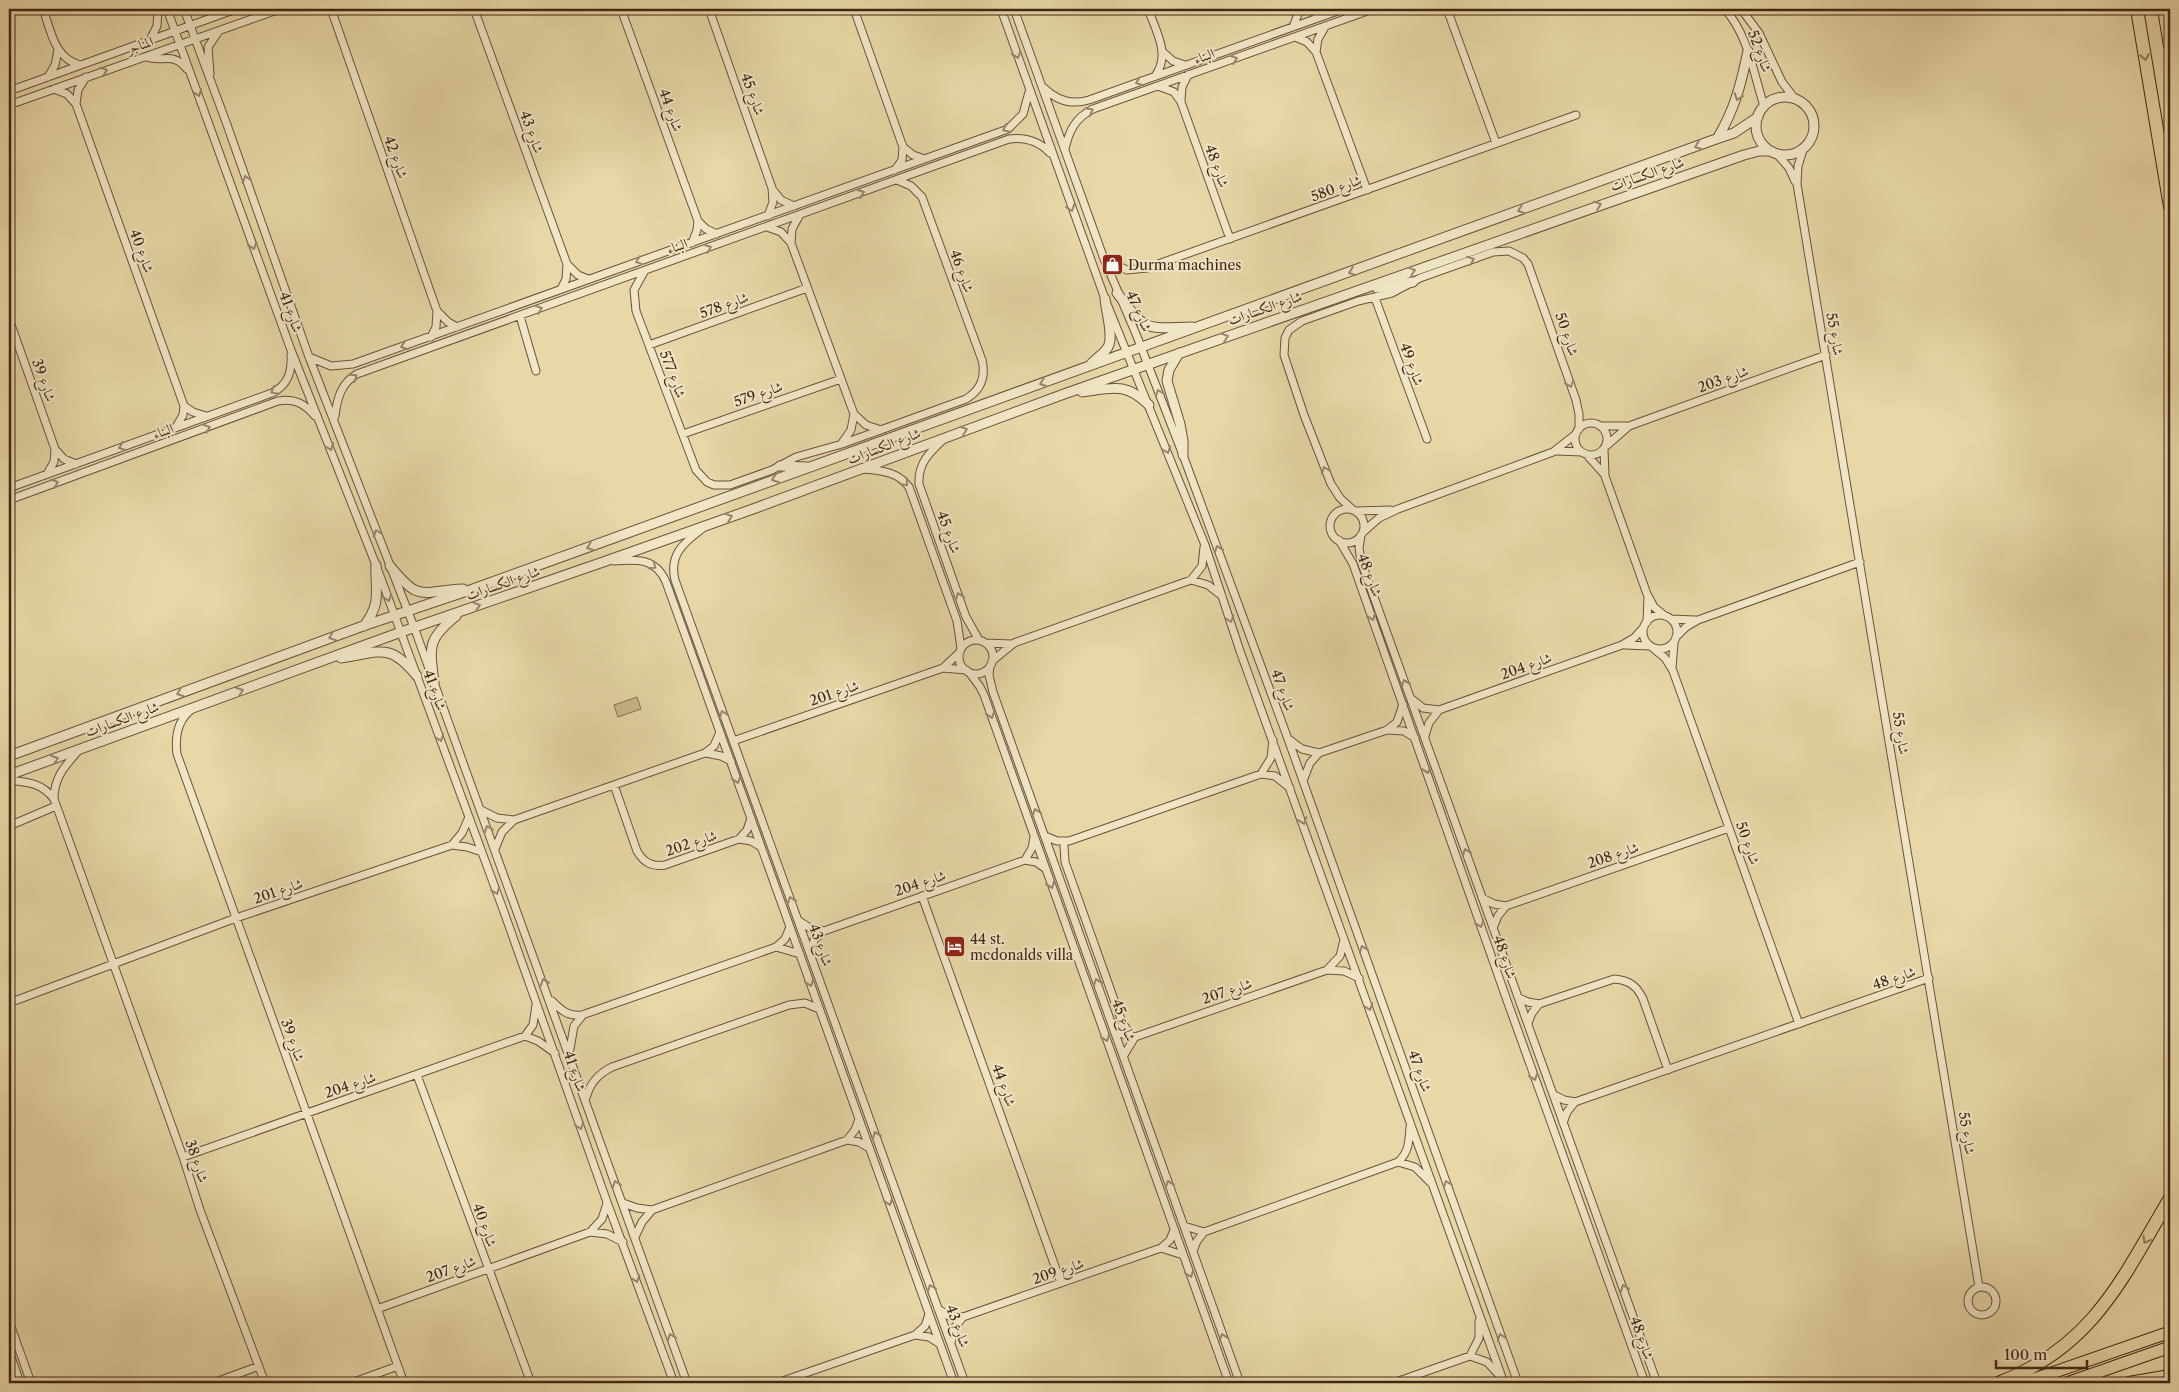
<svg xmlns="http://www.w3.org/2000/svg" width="2179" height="1392" font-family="'Libre Caslon Text',Amiri,serif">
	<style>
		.green { fill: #cbba8f; stroke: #867053 }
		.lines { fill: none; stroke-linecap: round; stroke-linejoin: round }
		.minor-casing { stroke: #6a523b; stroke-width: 9 }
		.tertiary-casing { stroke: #6a523b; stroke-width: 11 }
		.primary-casing { stroke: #402617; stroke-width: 13 }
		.motorway-casing { stroke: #402617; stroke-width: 14 }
		.minor { stroke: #f0e6c6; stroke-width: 7 }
		.tertiary { stroke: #f0e6c6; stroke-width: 9 }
		.primary { stroke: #e8d8a7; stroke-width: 11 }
		.motorway { stroke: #e8d8a7; stroke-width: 12 }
		.oneway { stroke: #98866e }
		.oneway2 { stroke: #947f5f }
		.labels { text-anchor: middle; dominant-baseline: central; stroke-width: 4; stroke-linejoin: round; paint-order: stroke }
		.street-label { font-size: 14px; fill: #402617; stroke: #f0e6c6 }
		.poi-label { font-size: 14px; fill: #402617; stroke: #f0e6c6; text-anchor: start }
	</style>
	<rect width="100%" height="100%" fill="#e8d8a7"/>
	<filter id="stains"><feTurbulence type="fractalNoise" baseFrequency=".004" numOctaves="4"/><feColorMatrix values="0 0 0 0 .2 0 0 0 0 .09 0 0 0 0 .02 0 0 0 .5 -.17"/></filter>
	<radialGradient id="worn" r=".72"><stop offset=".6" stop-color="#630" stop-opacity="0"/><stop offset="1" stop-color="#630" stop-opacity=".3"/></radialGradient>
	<!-- green -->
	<path class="green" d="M637,697l4,12 -23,8 -4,-12z"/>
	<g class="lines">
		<defs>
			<path id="minor" d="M43,9c8,22 11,49 37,56
				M167,9l124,341 85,215 128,347 103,290 67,181
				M184,9l42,113 83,235 105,270 273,756
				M196,9h14
				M331,9l106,302 -1,16 -5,10
				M474,9l93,255 11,11 10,4
				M621,9l77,212 -1,9 -5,13
				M709,9l63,179 1,14 -5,14
				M854,9l49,138 -1,13 -7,10
				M1001,9l104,290 100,246 35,106 264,732
				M1014,9l90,250 32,75 47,121 105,284 230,644
				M1148,9c8,22 23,46 7,67
				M1307,9l16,7
				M1447,9l49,134
				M1725,9c24,28 28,63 39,97
				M1741,9l18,24 23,49 13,17
				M1293,27l7,-18
				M1295,37l12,5 9,10 51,138
				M150,40l7,-14 1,-17
				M1163,52l10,9 12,4
				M1316,52l2,-13 7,-12
				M146,57c18,6 26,-6 41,12
				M210,74l-2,-27 11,-16
				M48,77l7,-12 3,-15
				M1158,86l16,6 7,10 49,137
				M1044,88c13,13 28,17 45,12l254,-91
				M54,89l13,5 9,10 108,302 -1,9 -7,12
				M9,91l227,-82
				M1181,101l1,-14 6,-12
				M76,104l2,-14 8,-13
				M9,105l271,-96
				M903,147l10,8 12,4
				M1804,147l-6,19 -1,18 182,1103
				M1065,149c4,-18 10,-31 28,-40l280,-100
				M1777,154l12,14 6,13
				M773,190l8,10 13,6
				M799,216l-7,13 -1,14 63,171 12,11 15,5
				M698,221l8,8 11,5
				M767,227l14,5 10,11
				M1104,259l23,11 20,-2 429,-153
				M644,272l-10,18 2,21 60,159 11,12 7,3h16l42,-15 24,-13 46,-13 124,-45c15,-9 20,-22 16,-39l-60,-163 -11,-11 -14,-6
				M561,289l5,-10 1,-15
				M1375,298l52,141
				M437,311l11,11 9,5
				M520,316l16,55
				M9,319l46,130 -1,13 -7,12
				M649,345l158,-57
				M309,357l22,9 22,-2 655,-235 15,-15 6,-22
				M184,406l9,6 13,4
				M335,416c2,-17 6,-33 22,-42l652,-235c16,-2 30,2 41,14
				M1575 439a16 16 0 1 1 32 0a16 16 0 1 1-32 0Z
				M1600,426h26
				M683,434l158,-55
				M944,439c-15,14 -26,24 -25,45l47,133 13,23
				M842,443l9,-13 3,-16
				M1606,446l23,-20 197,-71
				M55,449l9,10 12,5
				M1604,449l1,27 42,118 7,13 11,9
				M1556,451l26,1
				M1586,454l18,20
				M864,469c18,2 33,2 45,18l48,134 4,27
				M9,488l263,-95c16,-8 20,-21 19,-38
				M9,500l269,-99c17,-3 27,3 37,15
				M1352,509l-12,-11 -9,-14 -27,-69 -20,-60 1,-17 4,-8 13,-9 56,-20 34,-8 28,-15 73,-26 16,-1 14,7 5,6 48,136 3,14v15
				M1330 526a17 17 0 1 1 34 0a17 17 0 1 1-34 0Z
				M1356,511l34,-1
				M702,529c-19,14 -33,26 -27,51l290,803
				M1363,532l16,-14 19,-9 155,-57 23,-18
				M1361,535l-2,13 2,13 296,822
				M1339,540l14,24 156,442 136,377
				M614,561c23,-2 42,-3 52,21l288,801
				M1191,580l11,-14 2,-19
				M1643 632a17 17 0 1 1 34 0a17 17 0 1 1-34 0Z
				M1671,619l24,1
				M1647,622l1,-25
				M1676,637l10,-10 12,-7 162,-58
				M959 657a17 17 0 1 1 34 0a17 17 0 1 1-34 0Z
				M986,643l25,1
				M1625,645l25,1
				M1653,648l12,10 8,13 126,353
				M992,661l22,-18 177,-63 17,5 14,11
				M990,666l-1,9 4,17 247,691
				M943,668l23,2
				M1672,668l2,-25
				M969,672l11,15 4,8 245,688
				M1413,700l10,8 16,2 183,-65 12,-7 10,-11
				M191,710c-14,11 -16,28 -14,44l227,629
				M1387,730l17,1 11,7
				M1425,736l4,-13 10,-13
				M1290,740l12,9 17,4 68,-23 10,-8 6,-18
				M733,741l210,-73 17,-16
				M706,753l15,3 10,5
				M1261,774l10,-16 2,-18
				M9,780c19,2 33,3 45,19l129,358 17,53 65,173
				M1303,781l7,-18 9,-10
				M614,785l23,66c7,12 15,16 28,14l74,-26 12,2 10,6
				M54,799c0,-22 11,-33 25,-49
				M481,810l16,8 17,2
				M9,826l47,-20
				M1045,836l12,5h12l192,-67 14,2 15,12
				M739,839l8,-9 4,-12
				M452,845l10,-12 7,-16
				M1064,846l1,16 57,160 9,14
				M495,849l7,-17 12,-12 191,-67 9,-7 6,-14
				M1025,860l7,-12 2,-11
				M922,896l139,387
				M1482,898l12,6 12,2 223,-78
				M799,921l11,7 14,3
				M1493,928l5,-12 8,-10
				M776,947l24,7
				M811,954l3,-14 10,-9 201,-71 11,2 10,7
				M1327,970l13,-14 4,-16
				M1519,998l9,4 11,2 75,-25c15,1 23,7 29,20l25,71
				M552,1001c9,9 16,16 30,14l194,-68 9,-8 5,-12
				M9,1003l227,-85 216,-73 15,2 15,5
				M1528,1023l4,-10 7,-9
				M1115,1032l20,5 192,-67 17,1 15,7
				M525,1036l13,5 17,12
				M570,1049l4,-23 8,-10
				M1124,1055l11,-18
				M417,1075l114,308
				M1554,1095l10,5 11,2 354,-124
				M586,1098c4,-15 12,-24 26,-31l177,-62 16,-2 14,6
				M1563,1123l4,-11 8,-10
				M847,1140l8,-10 4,-11
				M183,1157l342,-121 8,-11 3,-20
				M1398,1162l17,5 15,15
				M623,1203l14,5 15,2 195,-70 12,2 10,6
				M1184,1226l20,6
				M590,1232l12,-13 5,-16
				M635,1237l7,-15 10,-12
				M1161,1248l22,7
				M1193,1251l4,-10 7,-9 194,-70c11,-10 11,-21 12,-35
				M1968 1301a14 14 0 1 1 28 0a14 14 0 1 1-28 0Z
				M377,1309l213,-77 17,2 16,8
				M938,1309l11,7 14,1 198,-69 9,-8 4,-10
				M9,1321l22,62
				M915,1335l14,2 11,7
				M951,1343l4,-16 8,-10
				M9,1351l11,32
				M1470,1356l9,-18v-17
				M213,1383l46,-17
				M351,1383l47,-17
				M777,1383l138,-48 10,-9 4,-12
				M1393,1383l77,-27 17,6 12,13"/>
			<path id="tertiary" d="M1756 126a29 29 0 1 1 58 0a29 29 0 1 1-58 0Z
				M1717,139c18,-30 24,-55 31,-88
				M1377,288l36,-6
				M1117,293c31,40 26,35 75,34
				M1179,353l-10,17 -2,11 13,43 3,17v14
				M1091,364c5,-6 13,-10 17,-17 6,-11 -2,-35 -3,-48
				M1082,392c31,-4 43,-10 67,13
				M780,466l27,1
				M390,566c30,37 30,25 73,23
				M364,626c18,-24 11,-34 12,-61
				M341,658c38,-5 48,-17 76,18
				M434,683c-4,-35 -8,-43 22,-67
				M9,756l354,-130 110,-37 1243,-450 18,-6 24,-16
				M9,775l392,-143 205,-71 147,-52 311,-115 680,-239 15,-4h12"/>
			<path id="primary" d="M2023,1383l147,-51
				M2067,1383l103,-36"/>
			<path id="motorway" d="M2137,9l33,198
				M2164,9l6,37
				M1998,1383c95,-36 124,-104 172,-185
				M2129,1383l41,-7"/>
		</defs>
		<!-- minor casing -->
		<use href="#minor" class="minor-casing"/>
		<!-- tertiary casing -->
		<use href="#tertiary" class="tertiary-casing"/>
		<!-- primary casing -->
		<use href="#primary" class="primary-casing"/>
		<!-- motorway casing -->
		<use href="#motorway" class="motorway-casing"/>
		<!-- minor -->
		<use href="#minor" class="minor"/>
		<!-- tertiary -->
		<use href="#tertiary" class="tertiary"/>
		<!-- primary -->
		<use href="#primary" class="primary"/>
		<!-- motorway -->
		<use href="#motorway" class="motorway"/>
	</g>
	<!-- one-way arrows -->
	<defs><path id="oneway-chevron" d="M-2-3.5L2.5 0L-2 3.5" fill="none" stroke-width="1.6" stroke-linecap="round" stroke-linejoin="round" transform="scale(1.25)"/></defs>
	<g class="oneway">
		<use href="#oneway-chevron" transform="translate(1017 55) rotate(71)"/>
		<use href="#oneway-chevron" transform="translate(1234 59) rotate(-20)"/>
		<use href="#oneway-chevron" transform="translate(104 71) rotate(-19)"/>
		<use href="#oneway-chevron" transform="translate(1139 82) rotate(160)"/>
		<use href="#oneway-chevron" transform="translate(198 93) rotate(70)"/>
		<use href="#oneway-chevron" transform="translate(1738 97) rotate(110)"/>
		<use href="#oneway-chevron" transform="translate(1090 111) rotate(-27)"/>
		<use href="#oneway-chevron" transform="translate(1006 129) rotate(154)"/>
		<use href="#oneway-chevron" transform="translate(1698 146) rotate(160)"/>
		<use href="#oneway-chevron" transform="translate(246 179) rotate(-109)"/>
		<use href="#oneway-chevron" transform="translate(861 193) rotate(-20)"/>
		<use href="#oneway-chevron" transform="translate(1598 205) rotate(-19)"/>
		<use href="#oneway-chevron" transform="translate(1071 208) rotate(70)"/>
		<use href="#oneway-chevron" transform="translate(1521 210) rotate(160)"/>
		<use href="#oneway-chevron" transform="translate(253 246) rotate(70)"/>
		<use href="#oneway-chevron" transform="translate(708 248) rotate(-20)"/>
		<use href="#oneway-chevron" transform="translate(1471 260) rotate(-20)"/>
		<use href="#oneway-chevron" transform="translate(639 261) rotate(161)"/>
		<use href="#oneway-chevron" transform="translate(1412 271) rotate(-19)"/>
		<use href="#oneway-chevron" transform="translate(1352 272) rotate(160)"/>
		<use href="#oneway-chevron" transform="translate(539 309) rotate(-20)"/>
		<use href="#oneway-chevron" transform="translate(1225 337) rotate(-19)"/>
		<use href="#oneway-chevron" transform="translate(404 346) rotate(161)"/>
		<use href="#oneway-chevron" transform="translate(354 377) rotate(-33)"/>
		<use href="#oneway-chevron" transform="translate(1043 383) rotate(160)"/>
		<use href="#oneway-chevron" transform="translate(1570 384) rotate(71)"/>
		<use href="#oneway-chevron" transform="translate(274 391) rotate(151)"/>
		<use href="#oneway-chevron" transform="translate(1159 393) rotate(-111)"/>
		<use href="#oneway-chevron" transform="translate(207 428) rotate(-20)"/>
		<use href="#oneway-chevron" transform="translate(964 430) rotate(-20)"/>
		<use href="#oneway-chevron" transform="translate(122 447) rotate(160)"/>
		<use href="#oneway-chevron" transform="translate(330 447) rotate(69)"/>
		<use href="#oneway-chevron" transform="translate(1167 450) rotate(68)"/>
		<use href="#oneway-chevron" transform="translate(1325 470) rotate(-111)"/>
		<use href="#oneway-chevron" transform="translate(775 479) rotate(160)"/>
		<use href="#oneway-chevron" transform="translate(55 483) rotate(-20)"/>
		<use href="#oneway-chevron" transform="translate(905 483) rotate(50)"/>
		<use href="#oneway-chevron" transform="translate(729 517) rotate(-20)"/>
		<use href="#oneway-chevron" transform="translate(377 533) rotate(-111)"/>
		<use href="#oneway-chevron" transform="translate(590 547) rotate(160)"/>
		<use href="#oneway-chevron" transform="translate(1218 549) rotate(-110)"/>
		<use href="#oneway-chevron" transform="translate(653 566) rotate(35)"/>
		<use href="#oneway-chevron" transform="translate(959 596) rotate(-110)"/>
		<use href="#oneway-chevron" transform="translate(388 598) rotate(70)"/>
		<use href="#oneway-chevron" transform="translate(477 606) rotate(-19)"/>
		<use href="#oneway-chevron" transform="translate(1372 617) rotate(70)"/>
		<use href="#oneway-chevron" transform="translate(1230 619) rotate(72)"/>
		<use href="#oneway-chevron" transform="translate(332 637) rotate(160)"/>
		<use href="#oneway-chevron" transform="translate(1405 683) rotate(-110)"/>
		<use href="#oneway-chevron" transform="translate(240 691) rotate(-20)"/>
		<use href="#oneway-chevron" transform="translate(180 693) rotate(160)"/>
		<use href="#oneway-chevron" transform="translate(723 714) rotate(-110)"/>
		<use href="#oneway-chevron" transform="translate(991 715) rotate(70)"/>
		<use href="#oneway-chevron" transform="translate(440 738) rotate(70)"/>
		<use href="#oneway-chevron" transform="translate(55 759) rotate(-20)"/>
		<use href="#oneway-chevron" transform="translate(1427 770) rotate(71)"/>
		<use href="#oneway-chevron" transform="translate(737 780) rotate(71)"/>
		<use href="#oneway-chevron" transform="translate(1036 812) rotate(-110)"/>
		<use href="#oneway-chevron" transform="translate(1303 821) rotate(70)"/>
		<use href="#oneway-chevron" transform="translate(488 829) rotate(-111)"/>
		<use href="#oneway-chevron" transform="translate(1466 852) rotate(-110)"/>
		<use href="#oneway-chevron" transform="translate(1051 885) rotate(70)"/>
		<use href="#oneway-chevron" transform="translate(496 891) rotate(69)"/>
		<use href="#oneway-chevron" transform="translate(791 900) rotate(-110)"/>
		<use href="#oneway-chevron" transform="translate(1480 924) rotate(71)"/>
		<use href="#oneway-chevron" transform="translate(1363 949) rotate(-110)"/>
		<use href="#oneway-chevron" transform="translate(544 982) rotate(-110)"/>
		<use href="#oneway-chevron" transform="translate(1097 982) rotate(-110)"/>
		<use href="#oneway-chevron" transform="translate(810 983) rotate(70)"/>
		<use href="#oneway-chevron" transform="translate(1369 1007) rotate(70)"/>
		<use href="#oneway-chevron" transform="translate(1106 1038) rotate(70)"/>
		<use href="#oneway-chevron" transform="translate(1534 1077) rotate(70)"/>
		<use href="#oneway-chevron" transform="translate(580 1126) rotate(71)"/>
		<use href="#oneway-chevron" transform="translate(876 1135) rotate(-110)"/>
		<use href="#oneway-chevron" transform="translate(616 1184) rotate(-110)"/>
		<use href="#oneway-chevron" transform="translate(1169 1184) rotate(-109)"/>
		<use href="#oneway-chevron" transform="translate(1447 1184) rotate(-110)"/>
		<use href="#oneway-chevron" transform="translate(889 1202) rotate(70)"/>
		<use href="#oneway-chevron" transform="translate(1190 1274) rotate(70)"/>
		<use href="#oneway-chevron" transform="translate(636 1279) rotate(70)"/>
		<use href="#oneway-chevron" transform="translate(931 1288) rotate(-110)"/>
		<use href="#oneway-chevron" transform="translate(1624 1288) rotate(-110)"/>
		<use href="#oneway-chevron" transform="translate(671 1337) rotate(-110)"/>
		<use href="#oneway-chevron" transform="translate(1223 1337) rotate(-109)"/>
		<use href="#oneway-chevron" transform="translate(1501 1337) rotate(-110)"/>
	</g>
	<g class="oneway2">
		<use href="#oneway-chevron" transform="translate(2145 57) rotate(80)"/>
		<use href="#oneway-chevron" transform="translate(2146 1240) rotate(120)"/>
	</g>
	<!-- icons -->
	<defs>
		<symbol id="shop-square" viewBox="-11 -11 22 22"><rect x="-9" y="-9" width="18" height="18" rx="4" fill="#8f2418" stroke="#f0e6c6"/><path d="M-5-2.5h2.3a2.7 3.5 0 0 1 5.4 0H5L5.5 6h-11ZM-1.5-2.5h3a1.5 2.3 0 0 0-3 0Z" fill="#fff"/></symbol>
		<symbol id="hotel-square" viewBox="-11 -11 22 22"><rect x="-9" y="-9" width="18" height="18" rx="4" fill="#8f2418" stroke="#f0e6c6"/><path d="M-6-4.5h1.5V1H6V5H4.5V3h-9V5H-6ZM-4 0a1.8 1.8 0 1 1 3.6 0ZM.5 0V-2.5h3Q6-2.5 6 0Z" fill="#fff"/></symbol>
	</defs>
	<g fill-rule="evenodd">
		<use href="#shop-square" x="1100" y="252" width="25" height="25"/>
		<use href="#hotel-square" x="942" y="934" width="25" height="25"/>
	</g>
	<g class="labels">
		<!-- street labels -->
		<g class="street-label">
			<text transform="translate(140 45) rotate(-19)">المناجر</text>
			<text transform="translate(1760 51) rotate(70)">شارع 52</text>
			<text transform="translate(1204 56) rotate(-20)">البناء</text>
			<text transform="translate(753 94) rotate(70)">شارع 45</text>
			<text transform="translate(671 110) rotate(70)">شارع 44</text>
			<text transform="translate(532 132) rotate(70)">شارع 43</text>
			<text transform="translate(396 157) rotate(70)">شارع 42</text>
			<text transform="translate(1217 166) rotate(70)">شارع 48</text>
			<text transform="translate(1647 174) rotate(-19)">شارع الكسارات</text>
			<text transform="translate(1336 188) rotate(-20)">شارع 580</text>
			<text transform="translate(677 246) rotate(-20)">البناء</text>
			<text transform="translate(142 251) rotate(70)">شارع 40</text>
			<text transform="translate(962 271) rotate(70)">شارع 46</text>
			<text transform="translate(724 305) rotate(-20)">شارع 578</text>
			<text transform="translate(1265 308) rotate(-19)">شارع الكسارات</text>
			<text transform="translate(1139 311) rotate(66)">شارع 47</text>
			<text transform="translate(291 312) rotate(70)">شارع 41</text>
			<text transform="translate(1567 334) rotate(71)">شارع 50</text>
			<text transform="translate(1835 334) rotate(80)">شارع 55</text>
			<text transform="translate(1412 364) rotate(70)">شارع 49</text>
			<text transform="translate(673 374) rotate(69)">شارع 577</text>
			<text transform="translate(1723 379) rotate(-20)">شارع 203</text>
			<text transform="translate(44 380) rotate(70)">شارع 39</text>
			<text transform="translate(758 394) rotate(-19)">شارع 579</text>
			<text transform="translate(163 431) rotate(-20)">البناء</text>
			<text transform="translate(884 446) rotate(-21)">شارع الكسارات</text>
			<text transform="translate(949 532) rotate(70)">شارع 45</text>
			<text transform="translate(1370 575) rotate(69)">شارع 48</text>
			<text transform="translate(503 583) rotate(-19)">شارع الكسارات</text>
			<text transform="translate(1526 666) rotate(-20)">شارع 204</text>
			<text transform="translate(435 690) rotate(70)">شارع 41</text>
			<text transform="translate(1283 690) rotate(70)">شارع 47</text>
			<text transform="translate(834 693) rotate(-19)">شارع 201</text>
			<text transform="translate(122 719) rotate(-20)">شارع الكسارات</text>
			<text transform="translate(1901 733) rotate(81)">شارع 55</text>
			<text transform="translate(691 843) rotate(-19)">شارع 202</text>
			<text transform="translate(1748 843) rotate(70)">شارع 50</text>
			<text transform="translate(1613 855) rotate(-19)">شارع 208</text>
			<text transform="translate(920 883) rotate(-19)">شارع 204</text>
			<text transform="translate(278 891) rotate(-19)">شارع 201</text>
			<text transform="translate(821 945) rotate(70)">شارع 43</text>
			<text transform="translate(1505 957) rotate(71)">شارع 48</text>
			<text transform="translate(1894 978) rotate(-19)">شارع 48</text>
			<text transform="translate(1227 991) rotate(-19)">شارع 207</text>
			<text transform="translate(1124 1020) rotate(70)">شارع 45</text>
			<text transform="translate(293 1040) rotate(70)">شارع 39</text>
			<text transform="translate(575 1071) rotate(71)">شارع 41</text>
			<text transform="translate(1420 1071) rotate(70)">شارع 47</text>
			<text transform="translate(350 1085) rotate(-19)">شارع 204</text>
			<text transform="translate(1004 1085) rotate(70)">شارع 44</text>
			<text transform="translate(1967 1133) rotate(81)">شارع 55</text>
			<text transform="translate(197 1161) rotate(71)">شارع 38</text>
			<text transform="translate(485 1225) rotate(70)">شارع 40</text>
			<text transform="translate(451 1269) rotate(-20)">شارع 207</text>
			<text transform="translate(1058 1271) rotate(-19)">شارع 209</text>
			<text transform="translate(958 1326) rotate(70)">شارع 43</text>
			<text transform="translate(1642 1338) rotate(70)">شارع 48</text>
		</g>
		<!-- poi labels -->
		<g class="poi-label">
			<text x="1128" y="265">Durma machines</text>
			<text x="970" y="939">44 st.<tspan x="970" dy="16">mcdonalds villa</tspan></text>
		</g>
	</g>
	<!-- margin -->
	<rect width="2179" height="1392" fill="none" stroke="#e8d8a7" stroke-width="30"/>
	<rect x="10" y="10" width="2159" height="1372" fill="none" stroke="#402617" stroke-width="2.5"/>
	<rect x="15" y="15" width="2149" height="1362" fill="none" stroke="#402617"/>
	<!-- scale -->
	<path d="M1996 1360v8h91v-8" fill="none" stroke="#402617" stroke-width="2.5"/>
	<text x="2004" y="1360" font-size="15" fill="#402617" stroke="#f0e6c6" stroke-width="4" paint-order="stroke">100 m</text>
	<rect width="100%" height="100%" filter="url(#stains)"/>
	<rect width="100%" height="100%" fill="url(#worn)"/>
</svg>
